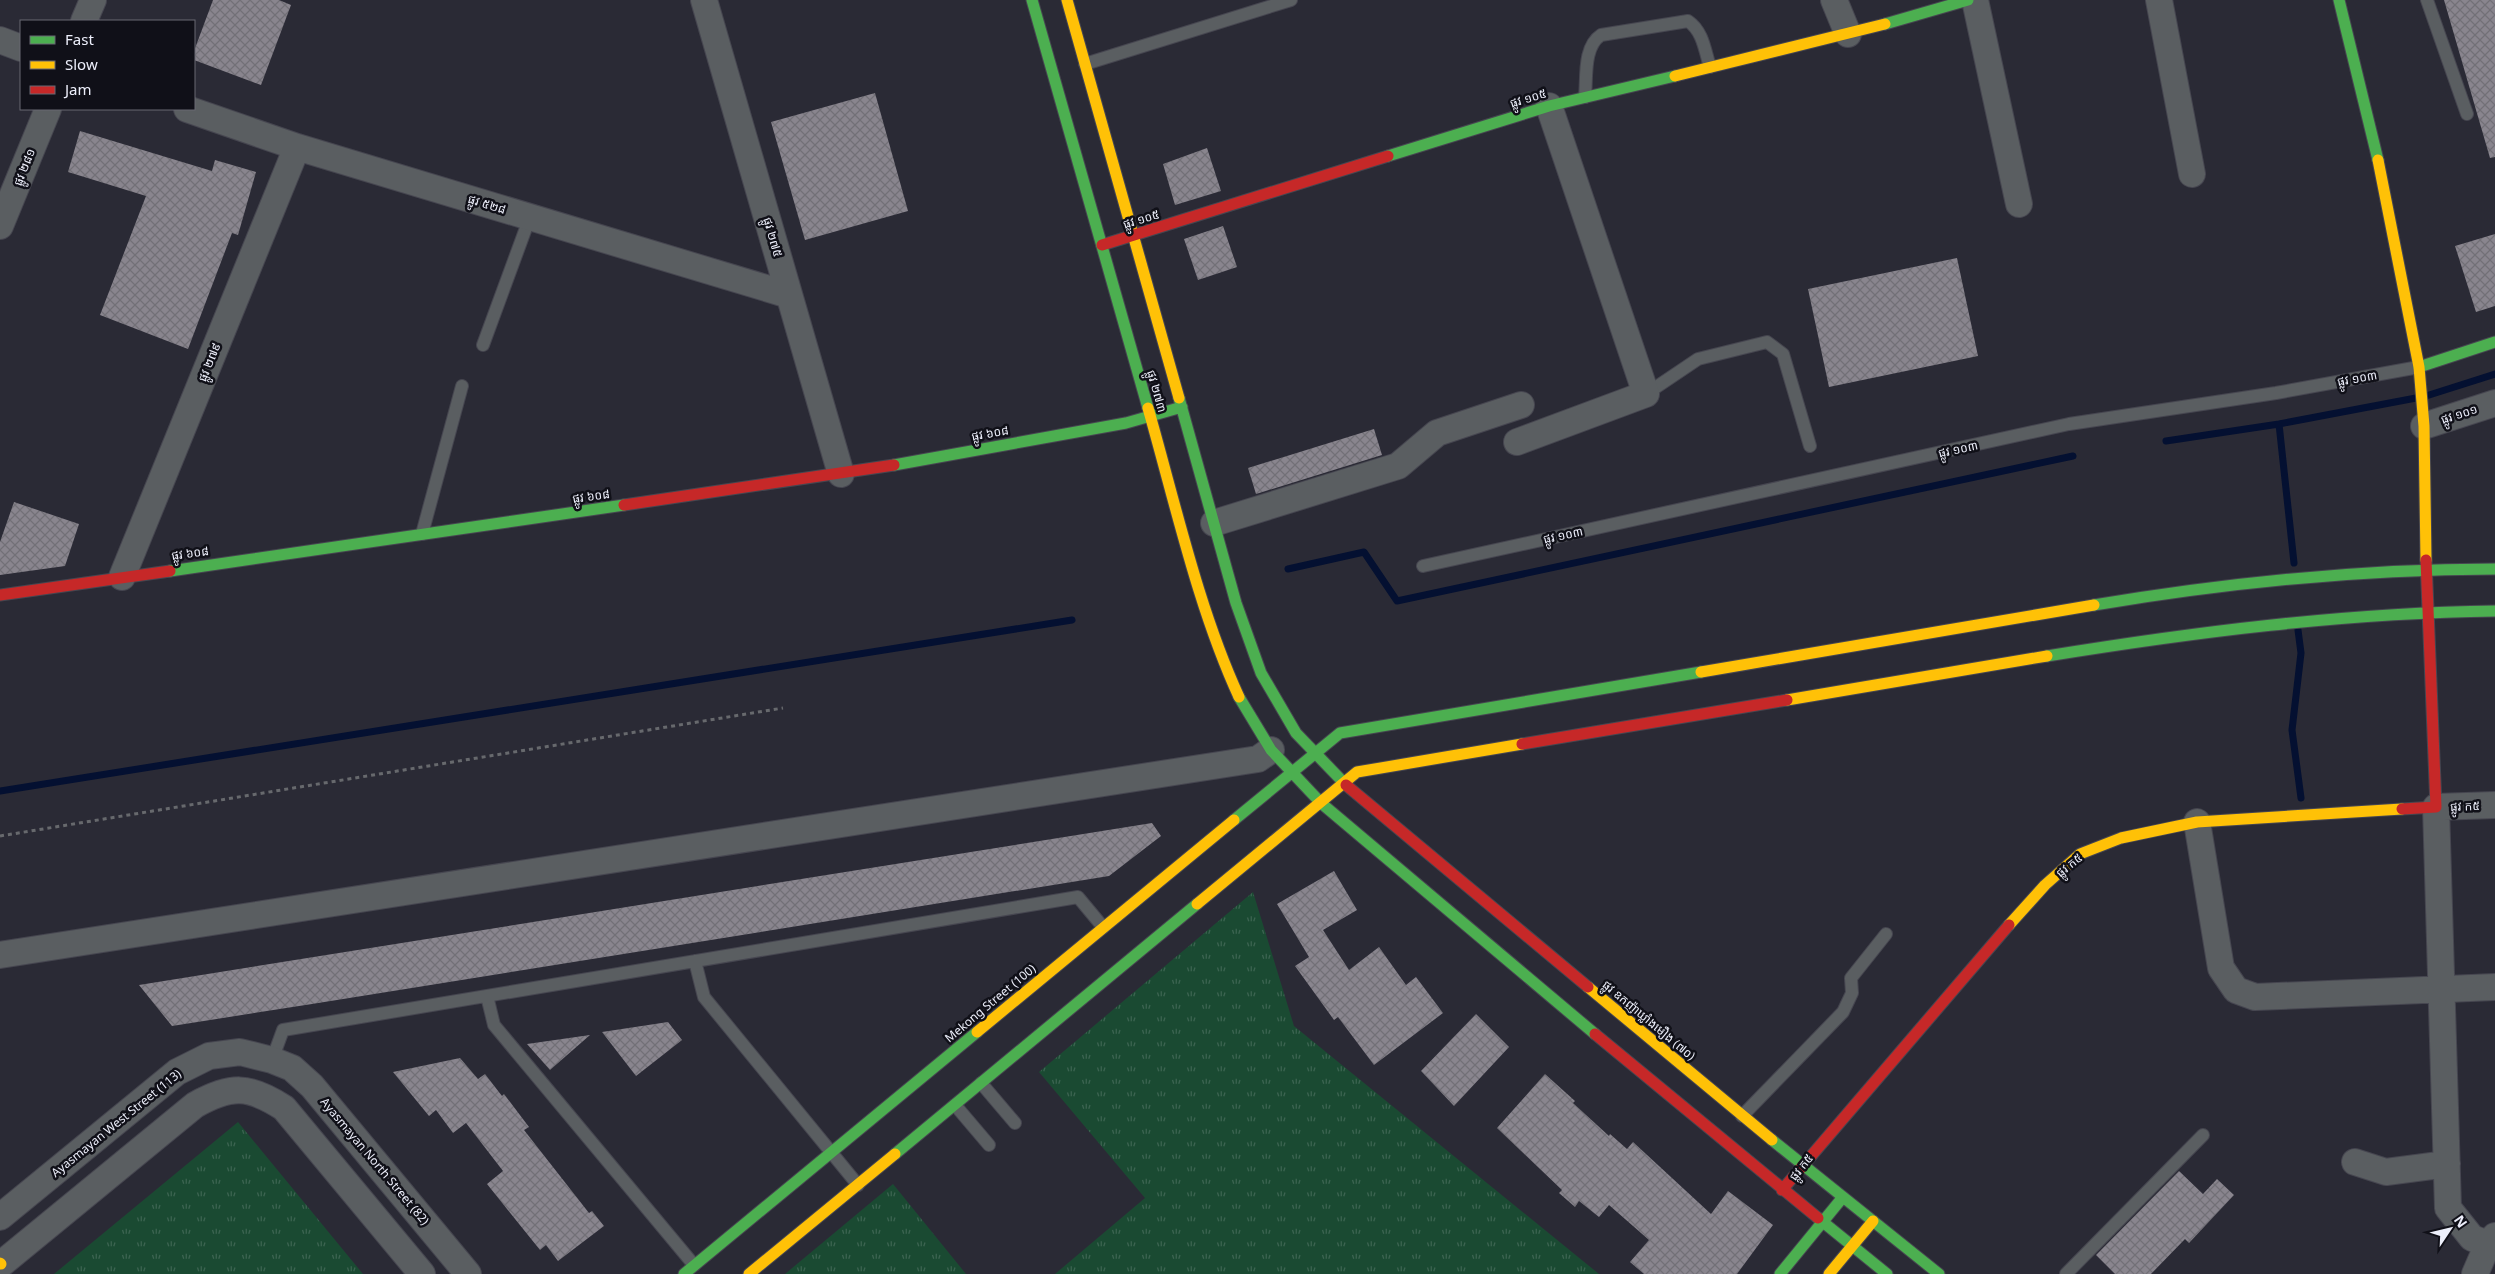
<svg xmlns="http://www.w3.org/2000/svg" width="2495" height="1274" font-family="Georgia,'Noto Sans Khmer',serif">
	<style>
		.grass { fill: url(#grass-tufts) }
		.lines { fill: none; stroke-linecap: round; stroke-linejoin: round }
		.stream { stroke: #041031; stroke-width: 7 }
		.building { fill: url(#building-cross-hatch) }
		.lane-casing { stroke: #464650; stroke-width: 14 }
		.street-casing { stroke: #464650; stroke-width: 28 }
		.fast-casing { stroke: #464650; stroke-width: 13 }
		.slow-casing { stroke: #464650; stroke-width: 13 }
		.jam-casing { stroke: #464650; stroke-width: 13 }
		.path { stroke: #67696d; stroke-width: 3; stroke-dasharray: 4 4; stroke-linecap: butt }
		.lane { stroke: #5a5e61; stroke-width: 12 }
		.street { stroke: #5a5e61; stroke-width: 26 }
		.fast { stroke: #4caf50; stroke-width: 11 }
		.slow { stroke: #ffc107; stroke-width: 11 }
		.jam { stroke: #c62828; stroke-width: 11 }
		.labels { text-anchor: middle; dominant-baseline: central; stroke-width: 5; stroke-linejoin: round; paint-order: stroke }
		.street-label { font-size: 12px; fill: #edeffb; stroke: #101018 }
	</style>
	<defs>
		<pattern id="grass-tufts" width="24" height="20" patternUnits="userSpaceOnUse" patternTransform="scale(1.25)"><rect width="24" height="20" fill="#1a4a32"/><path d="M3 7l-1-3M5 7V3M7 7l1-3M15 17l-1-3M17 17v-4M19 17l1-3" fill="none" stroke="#3c6451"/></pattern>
		<pattern id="building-cross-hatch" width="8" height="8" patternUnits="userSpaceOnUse" patternTransform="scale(1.25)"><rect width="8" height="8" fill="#89858e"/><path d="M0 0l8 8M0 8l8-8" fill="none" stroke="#727077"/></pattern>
	</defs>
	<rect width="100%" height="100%" fill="#2a2a35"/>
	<!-- grass -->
	<path class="grass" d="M1253,892l41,134 305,248h-544l90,-76 -106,-126z
		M238,1122l125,152h-309z
		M893,1184l73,90h-181z"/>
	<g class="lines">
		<!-- stream -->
		<path class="stream" d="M2426,396l69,-22
			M2279,424l15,139
			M2166,441l113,-17 137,-26
			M1288,569l76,-17 33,49 676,-145
			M2298,630l3,23 -9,77 9,68
			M0,791l1072,-171"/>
	</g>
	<!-- building -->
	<path class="building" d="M213,0h66l12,5 -30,80 -67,-25v-9z
		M2444,0h51v157l-5,1z
		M875,93l33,118 -103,29 -34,-118z
		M80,131l132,40 3,-11 41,12 -18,63 -6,-2 -44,116 -88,-34 46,-119 -78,-24z
		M1207,148l14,43 -46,14 -12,-41z
		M1223,226l14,41 -39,13 -14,-41z
		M2495,234v72l-19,6 -21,-66z
		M1957,258l21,98 -149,31 -21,-98z
		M1374,429l8,26 -126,39 -8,-26z
		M14,502l65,22 -14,42 -65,9v-33z
		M1152,823l9,13 -52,40 -797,128 -140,22 -33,-41z
		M1334,871l23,39 -34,20 26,40 30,-23 27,38 10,-8 27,36 -69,52 -36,-48 -4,3 -39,-54 14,-9 -32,-53z
		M1476,1014l33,33 -55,59 -33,-35z
		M668,1022l14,18 -46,36 -34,-44z
		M590,1035l-40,35 -23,-26z
		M460,1058l18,21 7,-5 17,22 2,-2 25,33 -5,3 65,83 3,-2 12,15 -46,35 -12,-16 -6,5 -53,-66 16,-13 -37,-48 -13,10 -17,-23 -7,6 -36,-44z
		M1545,1074l30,27 -2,2 36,33 1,-2 17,15 6,-7 78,72 17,-23 45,34 -36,49h-93l-14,-12 19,-22 -40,-35 -10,12 -20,-16 -4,6 -16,-14 3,-3 -65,-62z
		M2179,1171l24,23 14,-15 17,16 -45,48 -4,-4 -34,35h-36l-19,-19z"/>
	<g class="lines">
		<defs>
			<path id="lane" d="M2427,0l40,114
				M1085,64l206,-64
				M1585,97c2,-20 -2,-50 16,-62l87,-14c15,10 17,30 22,46
				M483,345l47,-128
				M1646,394l52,-35 69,-17 16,12 27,92
				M422,534l40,-148
				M1423,566l646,-142 207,-31 143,-26
				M695,961l9,36 154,188
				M487,996l7,29 200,240
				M272,1060l11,-30 795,-133 25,30
				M981,1083l34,40
				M955,1105l34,40
				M1742,1116l101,-104 9,-19 -1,-15 35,-44
				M2066,1274l137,-139"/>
			<path id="street" d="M704,0l137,474
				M1834,0l14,34
				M1975,0l44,204
				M2159,0l33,174
				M84,21l9,-21
				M0,40l21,8
				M187,109l110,38 492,148
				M0,226l48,-117
				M2424,426l71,-23
				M1517,442l129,-48 -97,-288
				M1214,523l184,-57 39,-33 84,-28
				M122,577l175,-430
				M2495,805l-59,2 12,401 24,30 16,6 7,-8
				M2197,822l24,146 15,22 19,7 240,-10
				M0,955l1258,-196 13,-9
				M2355,1162l31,10 61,-8
				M0,1217l177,-145 32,-16 31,-4 32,8 20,8 20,18 156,188
				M0,1265l195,-160c36,-20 54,-20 89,3l138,166
				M2475,1274l13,-30"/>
			<path id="fast" d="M1032,0l116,408
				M2339,0l39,160
				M1885,24l83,-24
				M1388,156l161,-50 126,-30
				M2419,367l76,-25
				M1179,398l57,205 25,70 35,60 50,52
				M894,465l232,-42 56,-16
				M170,571l454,-66
				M2094,605c132,-22 268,-36 401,-36
				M2047,656c148,-24 297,-43 448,-45
				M1239,697l32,53 50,53 274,231
				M1234,820l106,-87 361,-61
				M1772,1140l167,134
				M895,1154l302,-250
				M1818,1218l69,56
				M684,1274l293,-242
				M1780,1274l63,-77"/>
			<path id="slow" d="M1067,0l112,398
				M1675,76l210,-52
				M2378,160l41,207 5,59 2,134
				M1148,408c27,94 50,200 91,289
				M1701,672l393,-67
				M1787,700l260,-44
				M1197,904l160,-132 165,-28
				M2009,925l36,-40 35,-31 41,-16 76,-16 205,-13
				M1588,987l184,153
				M977,1032l257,-212
				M0,1263l1,1
				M749,1274l146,-120
				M1829,1274l44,-53"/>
			<path id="jam" d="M1102,245l286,-89
				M624,505l270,-40
				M0,595l170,-24
				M1522,744l265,-44
				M1346,785l242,202
				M2402,809l34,-2 -10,-247
				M1595,1034l223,184
				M1782,1190l227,-265"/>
		</defs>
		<!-- lane casing -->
		<use href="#lane" class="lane-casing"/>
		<!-- street casing -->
		<use href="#street" class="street-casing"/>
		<!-- fast casing -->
		<use href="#fast" class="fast-casing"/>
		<!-- slow casing -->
		<use href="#slow" class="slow-casing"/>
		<!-- jam casing -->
		<use href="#jam" class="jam-casing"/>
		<!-- path -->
		<path class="path" d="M0,836l783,-128"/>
		<!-- lane -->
		<use href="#lane" class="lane"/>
		<!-- street -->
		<use href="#street" class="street"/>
		<!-- fast -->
		<use href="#fast" class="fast"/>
		<!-- slow -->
		<use href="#slow" class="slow"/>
		<!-- jam -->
		<use href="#jam" class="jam"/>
	</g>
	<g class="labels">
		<!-- street labels -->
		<g class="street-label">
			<text transform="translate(1528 98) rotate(-17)">ផ្លូវ ១០៥</text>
			<text transform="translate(24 167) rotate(-68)">ផ្លូវ ២៨១</text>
			<text transform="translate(487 204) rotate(17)">ផ្លូវ ៥២៨</text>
			<text transform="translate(1141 219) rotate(-17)">ផ្លូវ ១០៥</text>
			<text transform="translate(773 237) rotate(74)">ផ្លូវ ២៧៥</text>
			<text transform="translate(209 362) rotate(-68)">ផ្លូវ ២៧៩</text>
			<text transform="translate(2357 378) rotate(-10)">ផ្លូវ ១០៣</text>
			<text transform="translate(1157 391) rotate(74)">ផ្លូវ ២៧៣</text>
			<text transform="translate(2459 414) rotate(-18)">ផ្លូវ ១០១</text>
			<text transform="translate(990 433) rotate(-10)">ផ្លូវ ៦០៨</text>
			<text transform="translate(1958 449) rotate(-12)">ផ្លូវ ១០៣</text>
			<text transform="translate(591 496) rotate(-8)">ផ្លូវ ៦០៨</text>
			<text transform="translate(1563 535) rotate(-12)">ផ្លូវ ១០៣</text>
			<text transform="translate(190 553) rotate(-8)">ផ្លូវ ៦០៨</text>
			<text transform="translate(2465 806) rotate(-2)">ផ្លូវ ក៥</text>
			<text transform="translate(2069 865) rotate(-39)">ផ្លូវ ក៥</text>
			<text transform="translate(990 1003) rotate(-40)">Mekong Street (100)</text>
			<text transform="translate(1649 1020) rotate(40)">ផ្លូវ ឧកញ៉ាឃ្លាំងមឿង (៧០)</text>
			<text transform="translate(116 1123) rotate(-39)">Ayasmayan West Street (113)</text>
			<text transform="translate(375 1161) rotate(50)">Ayasmayan North Street (82)</text>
			<text transform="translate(1801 1167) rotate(-51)">ផ្លូវ ក៥</text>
		</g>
	</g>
	<!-- legend -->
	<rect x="20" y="20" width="175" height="90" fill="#101018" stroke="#686973"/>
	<rect x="30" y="36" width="25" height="8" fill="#4caf50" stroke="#686973"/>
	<text x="65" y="45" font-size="15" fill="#edeffb">Fast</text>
	<rect x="30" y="61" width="25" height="8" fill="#ffc107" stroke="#686973"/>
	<text x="65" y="70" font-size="15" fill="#edeffb">Slow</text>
	<rect x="30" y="86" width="25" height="8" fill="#c62828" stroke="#686973"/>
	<text x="65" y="95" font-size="15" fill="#edeffb">Jam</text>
	<!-- north arrow -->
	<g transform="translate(2450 1229) rotate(55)" stroke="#101018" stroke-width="4" paint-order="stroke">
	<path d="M0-4L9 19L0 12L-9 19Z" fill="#edeffb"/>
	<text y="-8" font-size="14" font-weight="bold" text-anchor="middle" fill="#edeffb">N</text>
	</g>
</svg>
